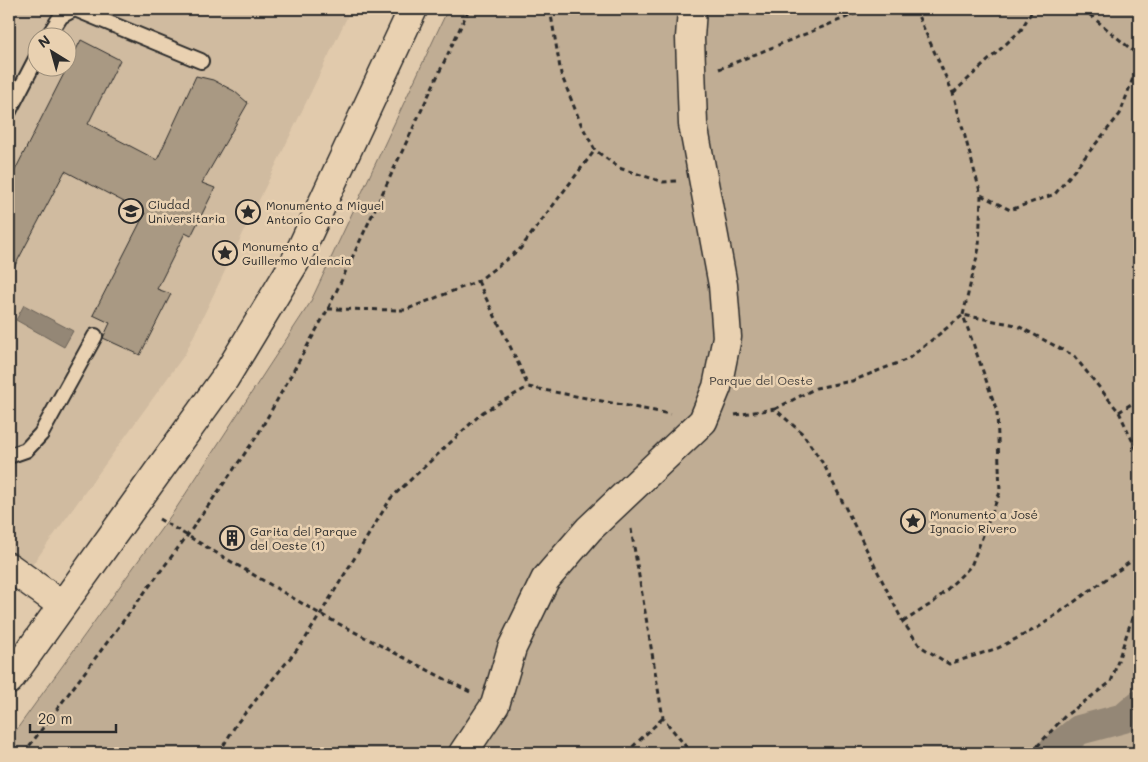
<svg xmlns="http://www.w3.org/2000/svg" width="1148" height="762" font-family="Mali,sans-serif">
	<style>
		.built { fill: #d0bba0; fill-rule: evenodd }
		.green { fill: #c0ad94; stroke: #766c60 }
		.water { fill: #948776; stroke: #6a6258 }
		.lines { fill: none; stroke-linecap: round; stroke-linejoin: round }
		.canal { stroke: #948776; stroke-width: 30 }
		.building { fill: #a99983; stroke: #2b2b2b }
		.lane-casing { stroke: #2b2b2b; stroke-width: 18 }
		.street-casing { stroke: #2b2b2b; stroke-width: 31 }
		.secondary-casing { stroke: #2b2b2b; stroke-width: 31 }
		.path { stroke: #2b2b2b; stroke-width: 3; stroke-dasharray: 5 4; stroke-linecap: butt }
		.lane { stroke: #e9d1b1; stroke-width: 14 }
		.street { stroke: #e9d1b1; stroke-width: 28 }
		.secondary { stroke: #e9d1b1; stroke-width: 28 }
		.labels { text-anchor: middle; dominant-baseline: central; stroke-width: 5; stroke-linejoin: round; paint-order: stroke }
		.poi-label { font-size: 12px; fill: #2b2b2b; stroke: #e9d1b1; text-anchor: start }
		.park-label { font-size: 12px; fill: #413e3b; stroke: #e9d1b1 }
	</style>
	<rect width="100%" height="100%" fill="#e1caac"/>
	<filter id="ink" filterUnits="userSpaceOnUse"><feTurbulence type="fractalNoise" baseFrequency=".02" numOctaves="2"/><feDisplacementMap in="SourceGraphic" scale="10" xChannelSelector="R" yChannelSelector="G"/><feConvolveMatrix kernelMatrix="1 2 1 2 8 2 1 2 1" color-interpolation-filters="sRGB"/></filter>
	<g filter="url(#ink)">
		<!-- built -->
		<path class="built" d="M9,9h342l-166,345 -176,243zM38,38h30v30h-30z"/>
		<!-- green -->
		<path class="green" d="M448,9h691v744h-1130v-13l168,-233 133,-204z"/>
		<!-- water -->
		<path class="water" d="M24,305l49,26 -9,16 -48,-27z"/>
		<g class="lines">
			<!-- canal -->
			<path class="canal" d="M1050,753l29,-23 45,-12 15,-13"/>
		</g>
		<!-- building -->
		<path class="building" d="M81,40l39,20 -32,64 69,36 39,-84 17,4 21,11 14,12 -46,80 13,5 -24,48 -6,-3 -28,56 14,5 -31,61 -37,-17 7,-15 -17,-8 52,-102 -80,-42 -56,106v-95z"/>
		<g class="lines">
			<defs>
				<path id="lane" d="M75,9l126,52
					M47,38l14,-22 13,-7
					M9,111l29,-56
					M9,456l17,-6 15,-16 54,-98"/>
				<path id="street" d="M9,567l53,38
					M463,753l32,-48 17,-57 33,-68 44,-51 114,-108 14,-34 10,-50 -4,-52 -30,-161 -3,-86 2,-29"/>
				<path id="secondary" d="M9,680l216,-302 70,-116 118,-253"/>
			</defs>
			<!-- lane casing -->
			<use href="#lane" class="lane-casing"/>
			<!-- street casing -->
			<use href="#street" class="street-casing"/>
			<!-- secondary casing -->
			<use href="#secondary" class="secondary-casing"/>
			<!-- path -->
			<path class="path" d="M550,9l11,65 20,50 14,26 24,18 44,14 13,-1
				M1083,9l56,47
				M719,69l148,-60
				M953,93l68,-63 12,-21
				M981,195l29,15 45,-16 65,-80 19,-53
				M478,281c16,36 36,69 50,106
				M328,309l77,1 73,-29 42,-32 75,-99
				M775,409l41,-21 36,-7 56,-22 55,-44 53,10 58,31 45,56 20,43
				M1119,412l20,-13
				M735,415l40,-6 28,25 21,31 79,157 17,24 29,18 49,-16 41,-21 91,-65 9,-2
				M159,519l161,95 150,78
				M631,529l32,189 28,35
				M903,622l31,-20 37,-36 29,-74 -3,-81 -34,-96 16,-67 2,-53 -28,-102 -38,-84
				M24,753l163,-217 70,-100 71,-127 141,-300
				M219,753l18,-30 67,-82 87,-143 92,-86 45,-25 142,27
				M626,753l37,-35
				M1031,753l34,-37 46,-34 28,-85"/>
			<!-- lane -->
			<use href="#lane" class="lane"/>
			<!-- street -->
			<use href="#street" class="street"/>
			<!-- secondary -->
			<use href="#secondary" class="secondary"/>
		</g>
	</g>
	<!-- icons -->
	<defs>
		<symbol id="university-ring" viewBox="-11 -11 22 22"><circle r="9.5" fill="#e9d1b1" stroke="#2b2b2b" stroke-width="1.5"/><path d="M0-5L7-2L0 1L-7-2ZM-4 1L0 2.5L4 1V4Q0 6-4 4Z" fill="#2b2b2b"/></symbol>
		<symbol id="sight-ring" viewBox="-11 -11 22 22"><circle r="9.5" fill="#e9d1b1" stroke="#2b2b2b" stroke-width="1.5"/><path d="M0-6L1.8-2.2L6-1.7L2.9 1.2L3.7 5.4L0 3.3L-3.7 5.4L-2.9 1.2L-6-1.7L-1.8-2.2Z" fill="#2b2b2b"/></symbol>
		<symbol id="building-ring" viewBox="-11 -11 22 22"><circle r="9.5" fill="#e9d1b1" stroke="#2b2b2b" stroke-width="1.5"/><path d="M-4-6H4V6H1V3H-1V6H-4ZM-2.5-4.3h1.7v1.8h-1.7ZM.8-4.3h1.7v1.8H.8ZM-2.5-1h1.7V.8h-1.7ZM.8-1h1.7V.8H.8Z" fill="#2b2b2b"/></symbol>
	</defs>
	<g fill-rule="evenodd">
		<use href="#university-ring" x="117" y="197" width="28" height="28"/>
		<use href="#sight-ring" x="234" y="198" width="28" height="28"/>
		<use href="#sight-ring" x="211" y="239" width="28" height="28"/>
		<use href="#sight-ring" x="899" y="507" width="28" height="28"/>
		<use href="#building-ring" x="218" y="524" width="28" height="28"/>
	</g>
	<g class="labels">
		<!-- poi labels -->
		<g class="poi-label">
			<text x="148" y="204">Ciudad<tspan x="148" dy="14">Universitaria</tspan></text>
			<text x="266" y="205">Monumento a Miguel<tspan x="266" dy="14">Antonio Caro</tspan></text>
			<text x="242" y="246">Monumento a<tspan x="242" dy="14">Guillermo Valencia</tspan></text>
			<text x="930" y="514">Monumento a José<tspan x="930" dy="14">Ignacio Rivero</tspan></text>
			<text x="250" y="531">Garita del Parque<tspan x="250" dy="14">del Oeste (1)</tspan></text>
		</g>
		<!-- park labels -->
		<g class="park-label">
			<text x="761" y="380">Parque del Oeste</text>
		</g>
	</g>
	<!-- margin -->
	<rect width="1148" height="762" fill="none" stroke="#e9d1b1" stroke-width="30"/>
	<rect x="15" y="15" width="1118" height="732" fill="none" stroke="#2b2b2b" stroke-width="2" filter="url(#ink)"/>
	<!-- north arrow -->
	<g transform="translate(52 52) rotate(323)"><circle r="24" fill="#e9d1b1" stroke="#9d8f7b"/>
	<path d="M0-4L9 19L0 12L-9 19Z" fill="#2b2b2b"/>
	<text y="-8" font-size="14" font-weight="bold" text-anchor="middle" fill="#2b2b2b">N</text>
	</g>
	<!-- scale -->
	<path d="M30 724v8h86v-8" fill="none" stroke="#2b2b2b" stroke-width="2.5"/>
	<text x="38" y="724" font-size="15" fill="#2b2b2b" stroke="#e9d1b1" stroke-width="4" paint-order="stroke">20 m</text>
</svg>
